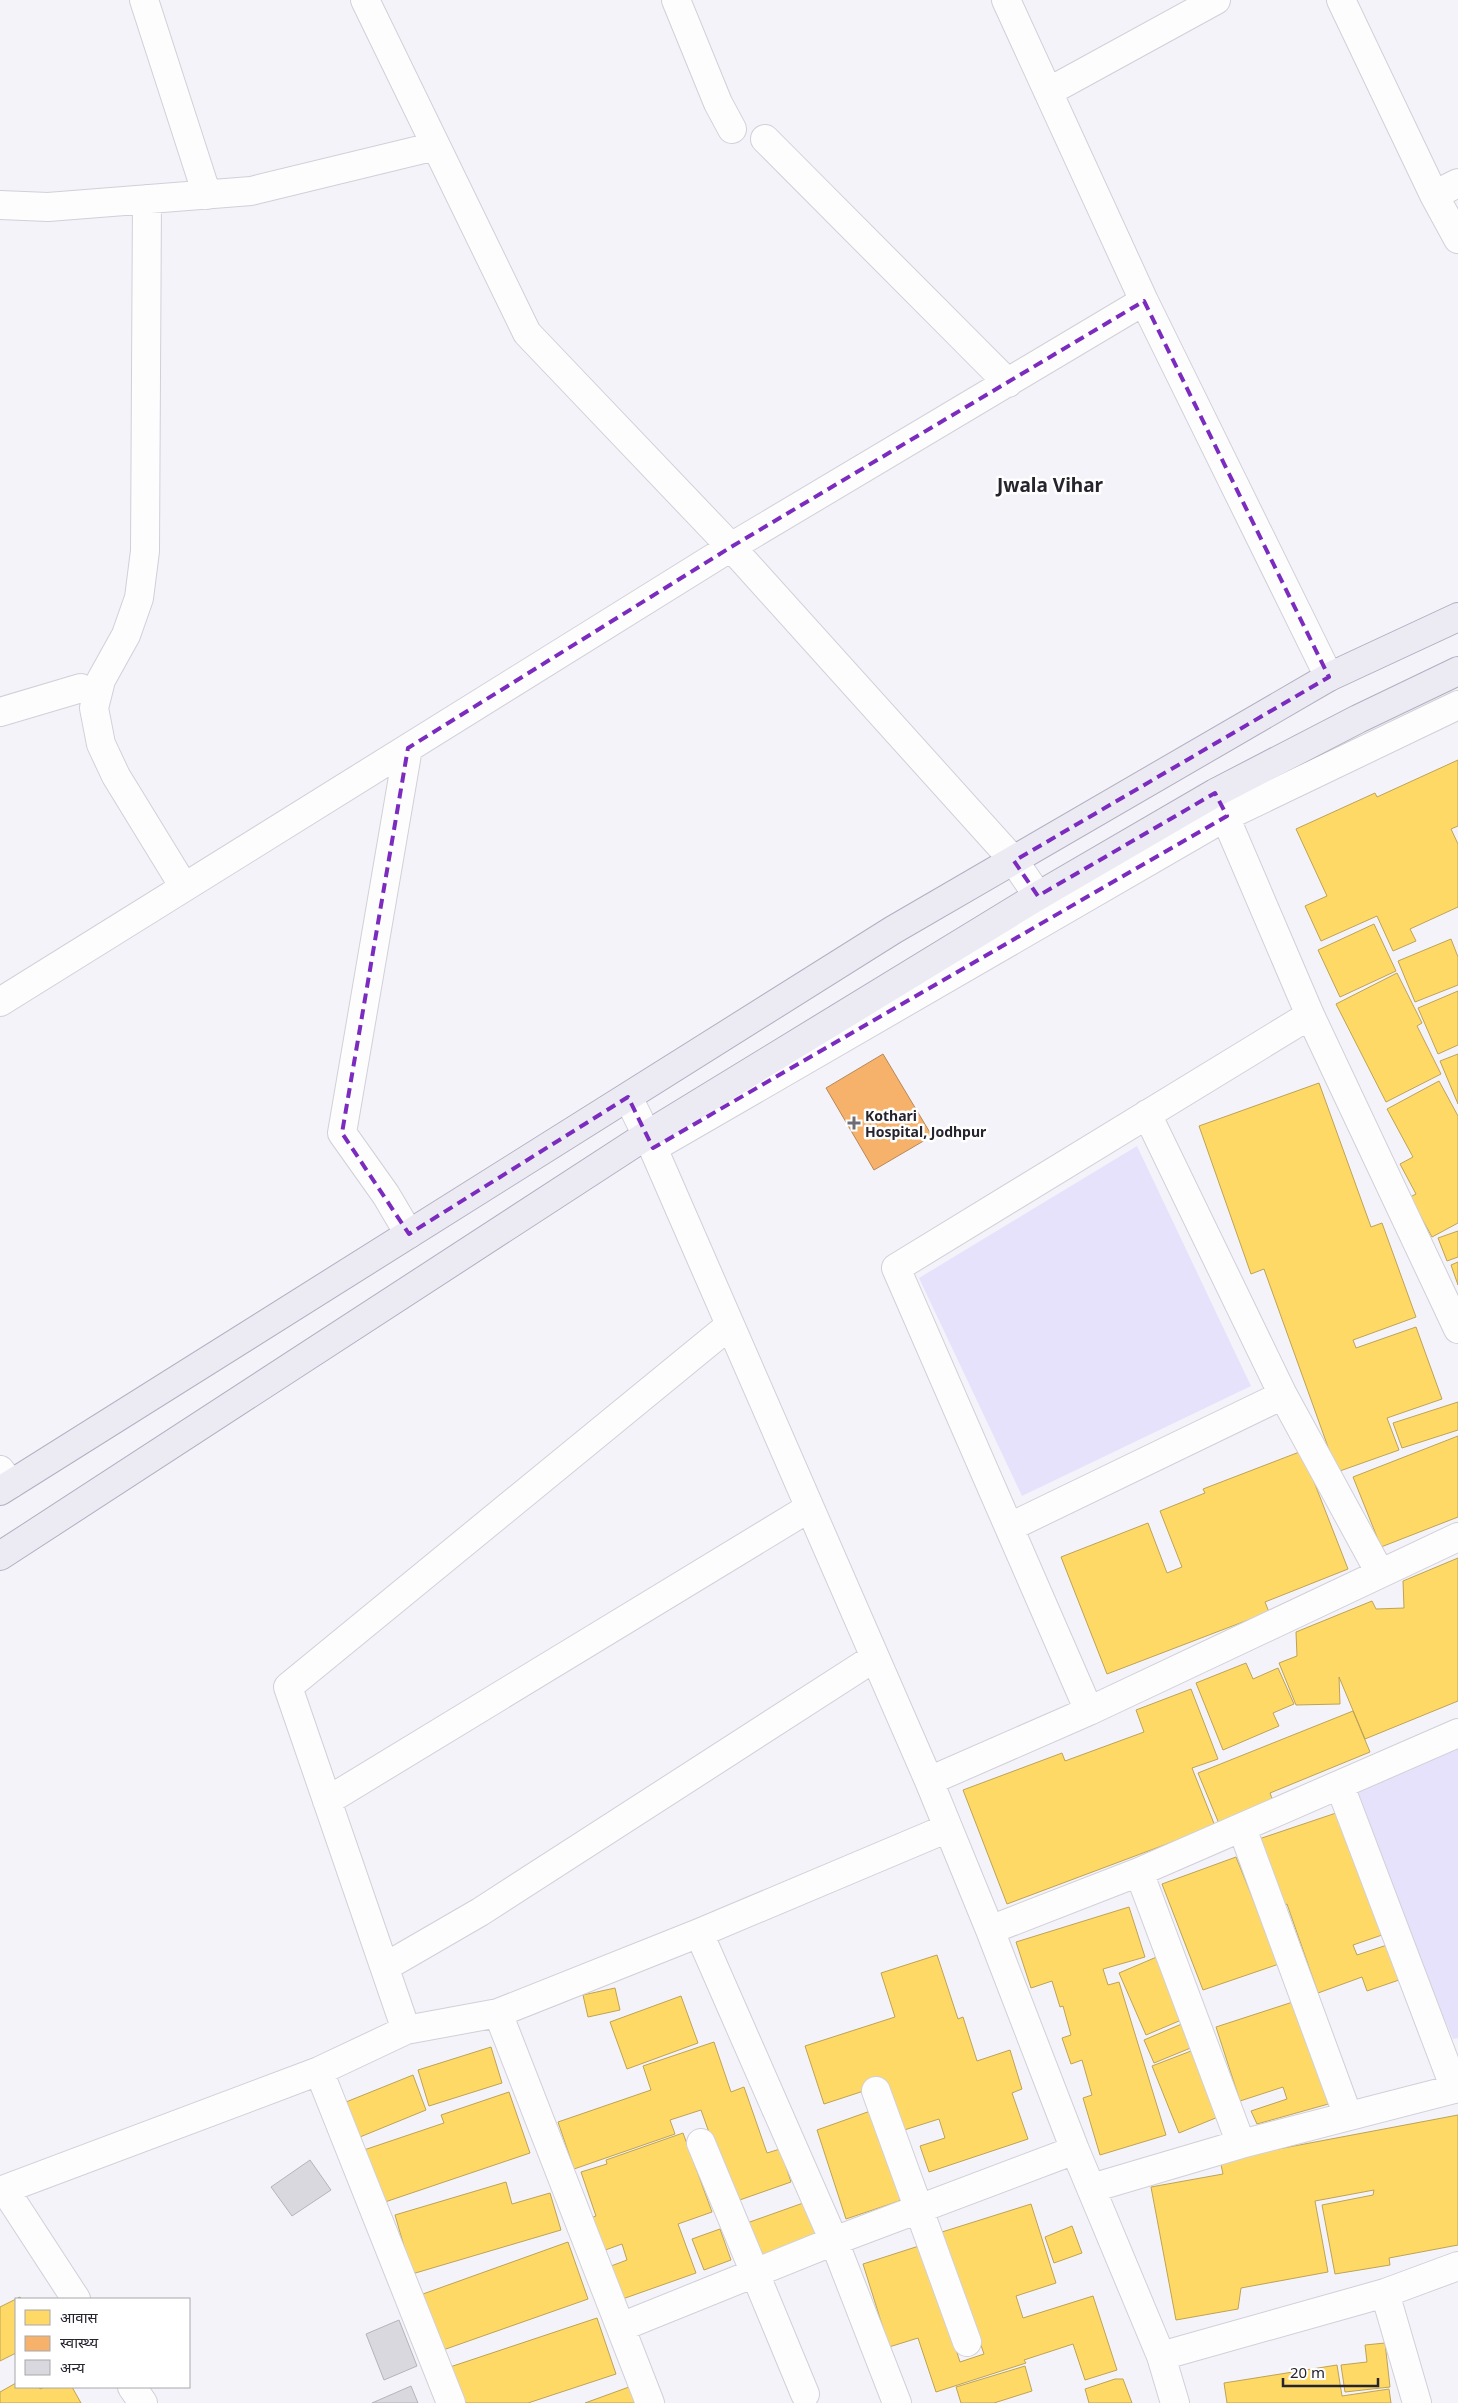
<svg xmlns="http://www.w3.org/2000/svg" width="1458" height="2403" font-family="'Noto Sans','Noto Sans Devanagari',sans-serif">
	<style>
		.green { fill: #e6e2fc }
		.homes { fill: #ffd966; stroke: #bea355 }
		.health { fill: #f6b26b; stroke: #b88859 }
		.building { fill: #d9d8df; stroke: #b5b4ba }
		.lines { fill: none; stroke-linecap: round; stroke-linejoin: round }
		.minor-casing { stroke: #d1d0d8; stroke-width: 30 }
		.major-casing { stroke: #b3afc0; stroke-width: 30 }
		.minor { stroke: #fdfdfe; stroke-width: 28 }
		.major { stroke: #eceaf3; stroke-width: 28 }
		.marked { fill: none; stroke: #7b2cbf; stroke-width: 4; stroke-dasharray: 10 6; stroke-linejoin: round }
		.poi-dot { fill: #6e6d75; stroke: #fff; stroke-width: 2 }
		.labels { text-anchor: middle; dominant-baseline: central; stroke-width: 5; stroke-linejoin: round; paint-order: stroke }
		.poi-label { font-size: 14px; font-weight: bold; fill: #26252e; stroke: #fff; text-anchor: start }
		.district-label { font-size: 19px; font-weight: bold; fill: #26252e; stroke: #fff }
	</style>
	<rect width="100%" height="100%" fill="#f4f3f9"/>
	<!-- green -->
	<path class="green" d="M1137,1146l114,240 -229,110 -103,-218z
		M1458,1724v314l-5,1 -114,-266z"/>
	<!-- homes -->
	<path class="homes" d="M1458,760v66l-7,3 7,15v63l-48,22 6,12 -23,10 -16,-35 -56,25 -16,-35 22,-10 -31,-67 79,-36 2,4z
		M1374,924l22,47 -56,26 -22,-47z
		M1451,939l7,18v28l-43,17 -17,-41z
		M1397,973l25,50 -5,3 24,48 -55,28 -50,-98z
		M1458,991v54l-20,9 -20,-46z
		M1458,1054v50l-18,-43z
		M1439,1081l19,35v107l-26,14 -22,-40 6,-3 -16,-30 13,-7 -26,-48z
		M1319,1083l52,144 11,-4 34,94 -63,23 3,8 60,-21 26,72 -55,19 12,32 -62,22 -73,-203 -13,5 -52,-148z
		M1458,1231v26l-11,4 -9,-23z
		M1458,1262v23l-7,-20z
		M1458,1402v28l-56,18 -9,-25z
		M1458,1436v81l-77,30 -28,-70z
		M1302,1451l46,118 -83,33 4,10 -162,62 -46,-117 87,-34 19,50 15,-6 -22,-56 45,-18 -2,-4z
		M1458,1558v143l-93,38 -26,-62 1,27 -44,1 -17,-42 18,-7 -1,-24 76,-31 4,8 28,-1 -1,-27z
		M1246,1663l7,16 25,-11 16,36 -21,9 6,13 -56,24 -27,-67z
		M1191,1689l27,70 -26,9 23,58 -208,78 -44,-114 99,-37 3,8 79,-29 -8,-22z
		M1353,1711l17,41 -100,41 4,11 -54,22 -22,-53z
		M1342,1811l43,123 -32,11 4,10 30,-10 12,35 -32,11 -5,-14 -44,16 -31,-89 -5,2 -23,-67z
		M1236,1857l43,107 -76,26 -41,-106z
		M1129,1907l16,50 -42,12 5,16 11,-3 47,153 -66,20 -17,-57 9,-3 -10,-35 -11,4 -9,-26 9,-3 -8,-29 -3,1 -8,-26 -21,7 -15,-46z
		M937,1955l21,64 5,-2 14,44 33,-11 12,39 -10,4 16,46 -99,33 -9,-26 25,-8 -6,-19 -38,12 -16,-47 -61,20 -19,-58 90,-29 -14,-44z
		M1159,1956l27,62 -40,17 -27,-62z
		M615,1988l5,22 -32,7 -5,-22z
		M681,1996l17,47 -71,26 -17,-47z
		M1299,2000l33,103 -75,21 -6,-13 36,-12 -4,-12 -43,14 -24,-74z
		M1184,2023l9,24 -39,16 -10,-23z
		M714,2042l17,50 13,-5 23,66 13,-4 11,33 -57,20 -33,-92 -31,10 5,14 -101,35 -16,-47 93,-32 -8,-24z
		M491,2047l11,36 -73,23 -11,-36z
		M1191,2051l27,66 -39,16 -27,-67z
		M413,2075l13,35 -71,29 -14,-35z
		M509,2092l21,61 -151,51 -18,-53 83,-28 -3,-8z
		M876,2109l32,89 -62,21 -29,-89z
		M1458,2115v130l-69,13 1,7 -55,9 -13,-69 51,-10 1,-5 -59,11 13,71 -87,16 -3,21 -62,11 -25,-133 72,-13 -3,-14z
		M683,2133l29,79 -34,12 18,49 -82,29 -11,-33 24,-9 -5,-16 -25,9 -12,-33 11,-4 -15,-44 26,-8 -1,-4z
		M506,2182l6,22 38,-11 11,37 -149,44 -17,-59z
		M806,2202l13,36 -59,21 -13,-36z
		M1031,2204l25,79 -40,13 7,22 70,-22 24,74 -32,10 -12,-36 -49,16 2,3 -90,29 -18,-54 -29,9 -26,-83 59,-19 38,117 24,-8 -42,-122z
		M1072,2226l10,27 -28,10 -9,-26z
		M720,2229l11,31 -27,10 -12,-31z
		M568,2242l20,57 -145,51 -20,-56z
		M20,2297l1,2h-5v54l-16,8v-54z
		M597,2318l19,56 -88,29h-66l-12,-36z
		M1385,2343l5,44 -45,5 -4,-27 26,-3 -2,-17z
		M1337,2365l5,31 47,-7 2,14h-164l-3,-20z
		M1025,2366l7,25 -38,12h-33l-5,-16z
		M1115,2379h8l9,24h-43l-4,-14z
		M16,2383v4h23l1,2 5,-2h27l9,16h-81v-11z
		M629,2387l6,16h-50z"/>
	<!-- health -->
	<path class="health" d="M883,1054l49,82 -58,34 -48,-82z"/>
	<!-- building -->
	<path class="building" d="M310,2160l21,30 -39,26 -21,-29z
		M399,2320l18,46 -33,14 -18,-46z
		M411,2386l7,17h-46z"/>
	<g class="lines">
		<defs>
			<path id="minor" d="M144,0l63,195
				M365,0l162,333 204,214 283,314 24,35
				M676,0l42,103 14,26
				M1006,0l138,301 185,376
				M1341,0l93,195 24,44
				M1048,92l168,-92
				M765,139l243,244
				M1434,195l24,-12
				M147,199l-2,352 -6,47 -13,37 -25,45 -7,28 7,36 15,32 68,111
				M0,205l48,2 203,-16 185,-45
				M0,712l81,-24
				M408,748l-66,385 44,62 23,39
				M1218,800l92,215 148,314
				M0,1002l731,-455 413,-246
				M628,1097l25,51 276,633 61,149 85,220 86,206 14,47
				M1147,1114l136,281 97,178
				M653,1148l574,-332 231,-111
				M0,1470l11,14
				M1010,1527l273,-132
				M1089,1711l-193,-443 414,-253
				M929,1781l160,-70 369,-174
				M1340,1786l115,303
				M327,1801l482,-293
				M1242,1828l106,288
				M1139,1872l102,272
				M990,1930l149,-58 319,-139
				M699,1933l135,308 63,162
				M385,1967l95,-55 394,-254
				M498,2013l152,390
				M406,2030l92,-17 201,-80 249,-105
				M319,2071l132,332
				M876,2091l91,251
				M701,2143l104,251
				M1092,2188l149,-44 217,-56
				M5,2190l71,109
				M0,2191l319,-120 87,-41 -118,-343 442,-362
				M1385,2293l32,110
				M621,2327l213,-86 241,-91
				M1161,2356l224,-63 73,-27
				M132,2387l11,16"/>
			<path id="major" d="M0,1491l893,-561 436,-253 129,-60
				M0,1556l647,-421 391,-239 177,-103 143,-74 100,-48"/>
		</defs>
		<!-- minor casing -->
		<use href="#minor" class="minor-casing"/>
		<!-- major casing -->
		<use href="#major" class="major-casing"/>
		<!-- minor -->
		<use href="#minor" class="minor"/>
		<!-- major -->
		<use href="#major" class="major"/>
	</g>
	<!-- marked area -->
	<path class="marked" d="M1144,301l185,376 -315,184 24,35 177,-103 12,23 -574,332 -25,-51 -219,137 -67,-101 66,-385 323,-201z"/>
	<!-- markers -->
	<path class="poi-dot" d="M851.5 1115.5h5v5h5v5h-5v5h-5v-5h-5v-5h5z"/>
	<g class="labels">
		<!-- poi labels -->
		<g class="poi-label">
			<text x="865" y="1115">Kothari<tspan x="865" dy="16">Hospital, Jodhpur</tspan></text>
		</g>
		<!-- district labels -->
		<g class="district-label">
			<text x="1050" y="485">Jwala Vihar</text>
		</g>
	</g>
	<!-- legend -->
	<rect x="15" y="2298" width="175" height="90" fill="#ffffff" stroke="#a8a8ab"/>
	<rect x="25" y="2310" width="25" height="15" fill="#ffd966" stroke="#a8a8ab"/>
	<text x="60" y="2323" font-size="15" fill="#26252e">आवास</text>
	<rect x="25" y="2336" width="25" height="15" fill="#f6b26b" stroke="#a8a8ab"/>
	<text x="60" y="2348" font-size="15" fill="#26252e">स्वास्थ्य</text>
	<rect x="25" y="2360" width="25" height="15" fill="#d9d8df" stroke="#a8a8ab"/>
	<text x="60" y="2373" font-size="15" fill="#26252e">अन्य</text>
	<!-- scale -->
	<path d="M1283 2378v8h95v-8" fill="none" stroke="#26252e" stroke-width="2.5"/>
	<text x="1290" y="2378" font-size="15" fill="#26252e" stroke="#ffffff" stroke-width="4" paint-order="stroke">20 m</text>
</svg>
